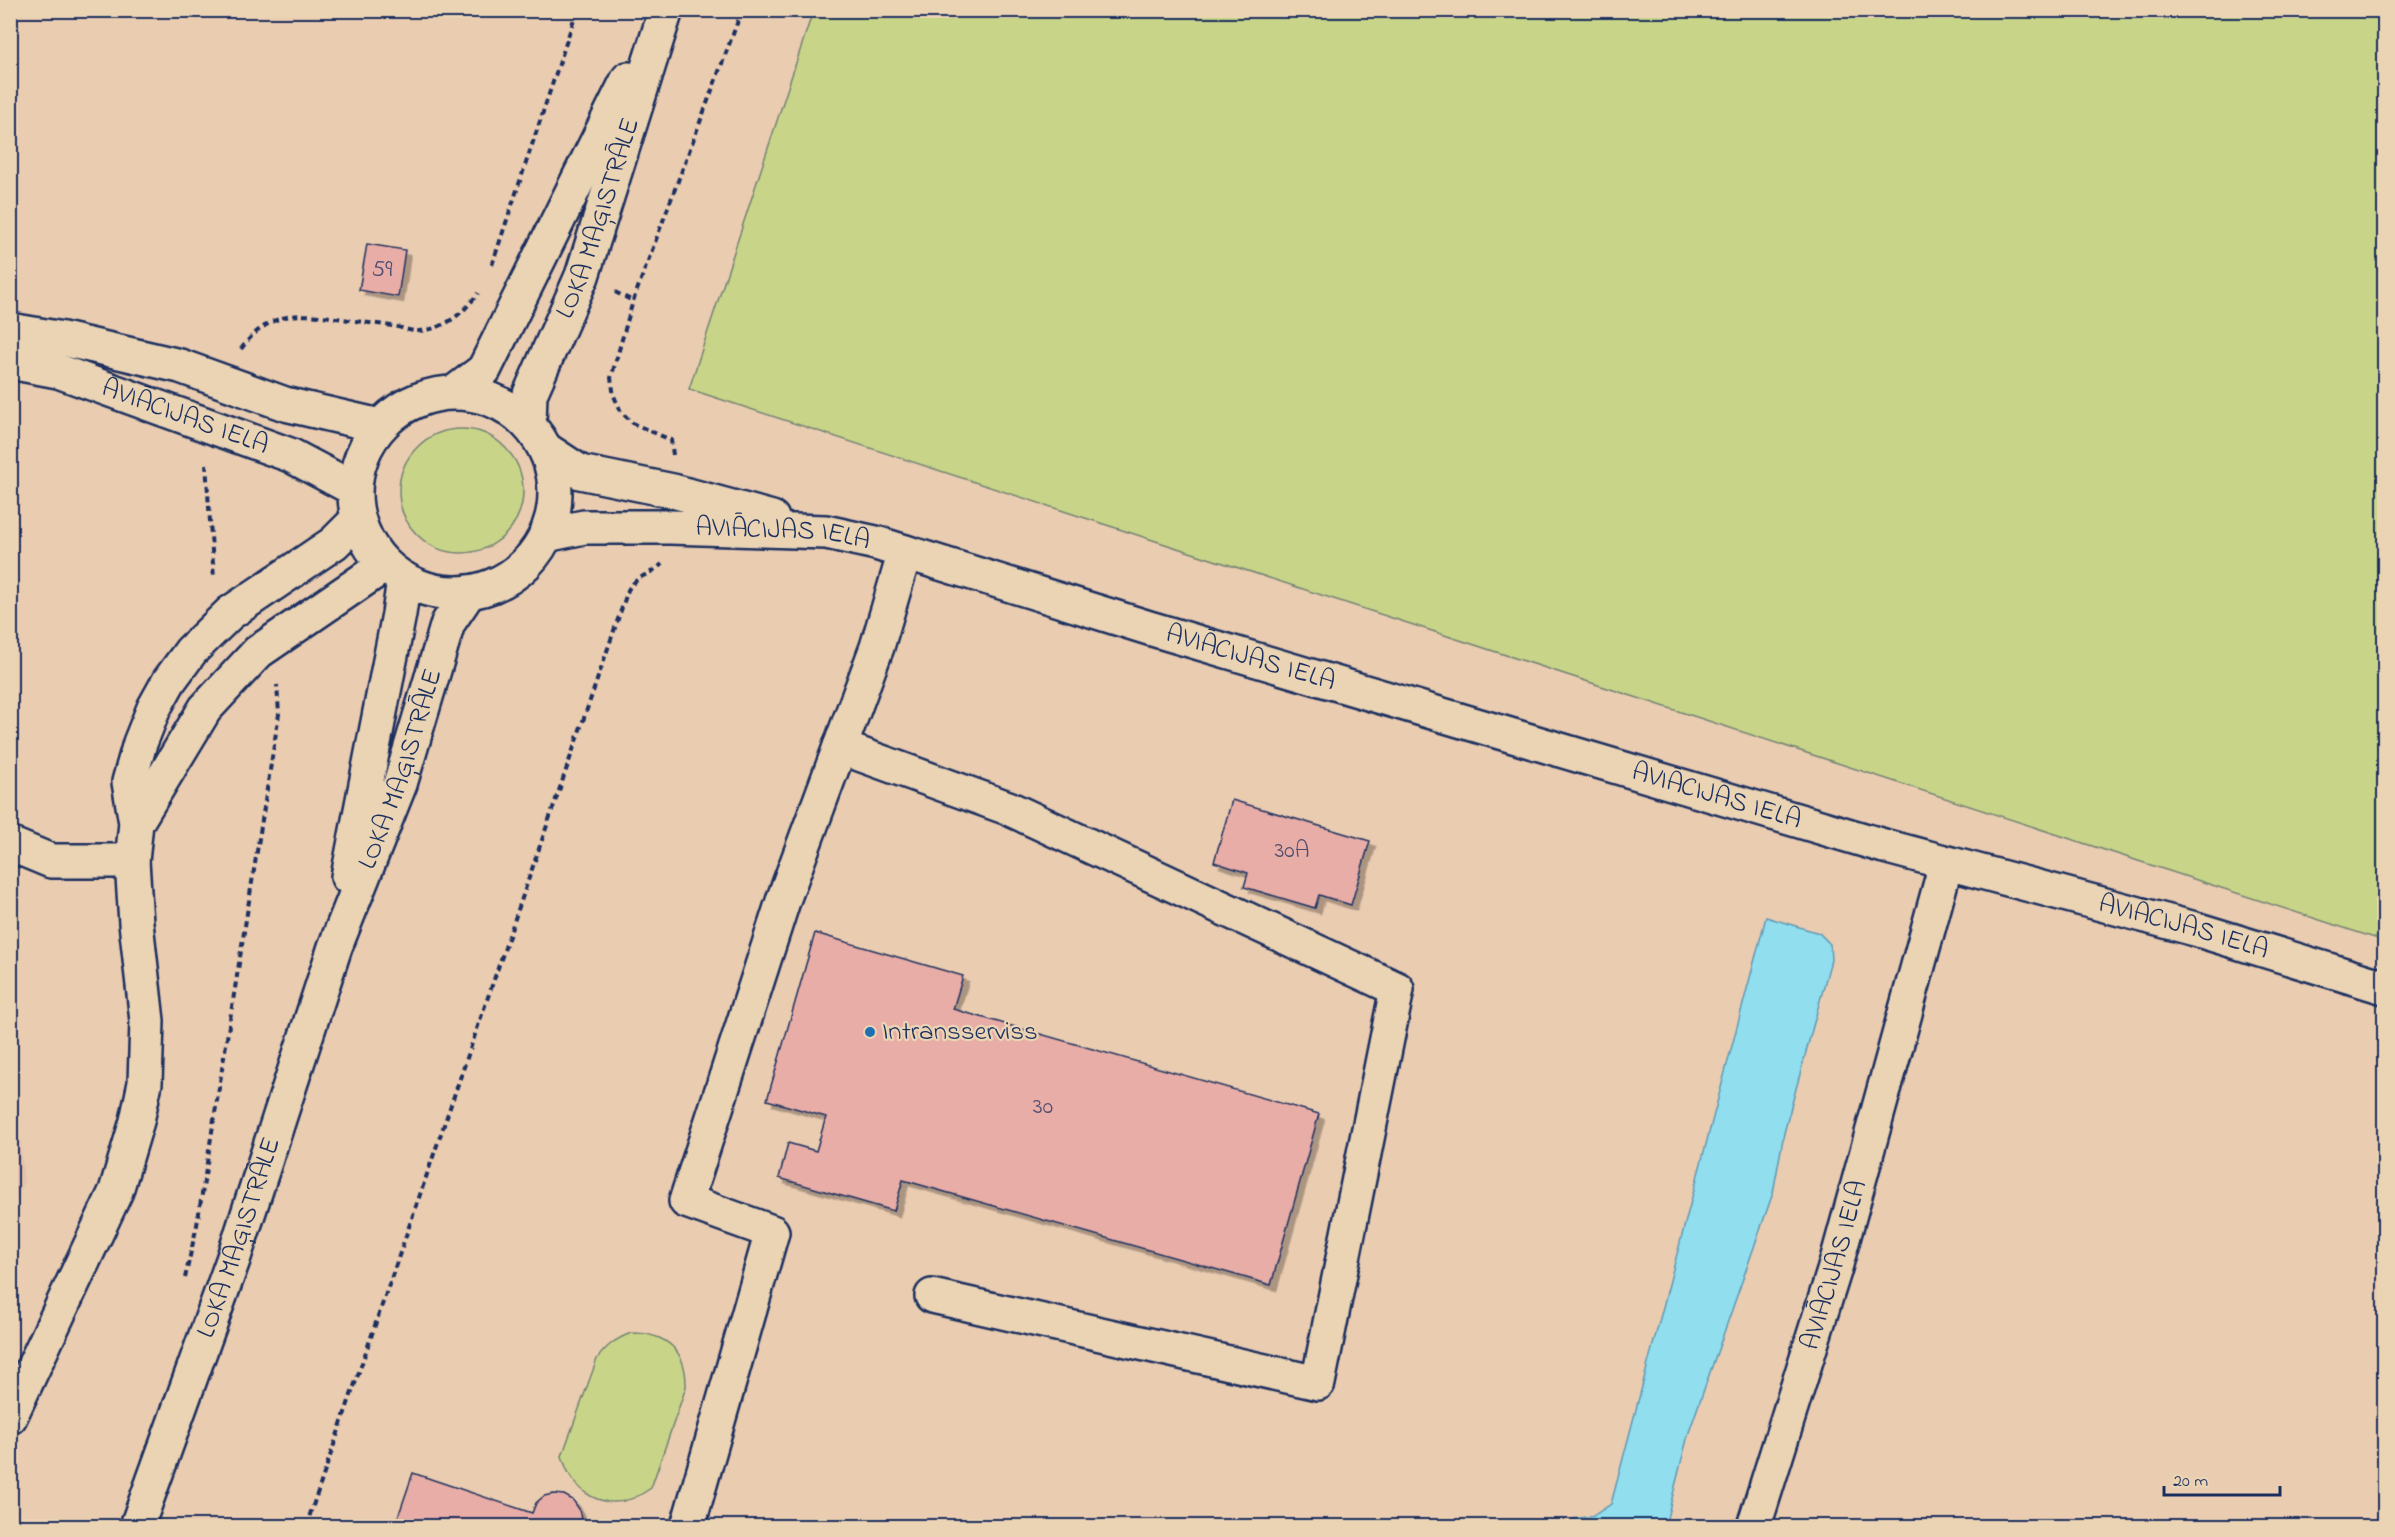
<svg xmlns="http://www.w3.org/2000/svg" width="2395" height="1537" font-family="'Indie Flower',sans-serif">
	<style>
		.built { fill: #e5c0ac }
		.green { fill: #c8d488; stroke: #728273; stroke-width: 1.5 }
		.water { fill: #90deee; stroke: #6198b4; stroke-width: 1.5 }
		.building { fill: #e8ada6; stroke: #1b2f5e; stroke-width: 1.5; filter: url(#shadow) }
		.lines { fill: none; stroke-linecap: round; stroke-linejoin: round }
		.minor-casing { stroke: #1b2f5e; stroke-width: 38 }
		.major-casing { stroke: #1b2f5e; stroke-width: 38 }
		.path { stroke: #1b2f5e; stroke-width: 4; stroke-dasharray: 6 4.5; stroke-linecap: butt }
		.minor { stroke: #ebd4b4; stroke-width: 33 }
		.major { stroke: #ebd4b4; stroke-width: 33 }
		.poi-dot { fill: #1f6fb2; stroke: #ebd4b4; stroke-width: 2 }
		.labels { text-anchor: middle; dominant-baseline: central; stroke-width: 4.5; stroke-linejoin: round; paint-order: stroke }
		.number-label { font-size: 24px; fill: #4e4e70 }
		.street-label { font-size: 27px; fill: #1b2f5e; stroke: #ebd4b4 }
		.poi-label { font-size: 27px; fill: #1b2f5e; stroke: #ebd4b4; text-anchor: start }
	</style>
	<defs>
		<filter id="shadow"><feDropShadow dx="5.5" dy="5.5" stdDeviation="0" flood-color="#0004"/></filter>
	</defs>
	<rect width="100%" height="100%" fill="#eaccb1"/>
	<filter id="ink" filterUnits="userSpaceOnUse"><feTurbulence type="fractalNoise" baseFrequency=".0167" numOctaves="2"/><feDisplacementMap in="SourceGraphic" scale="12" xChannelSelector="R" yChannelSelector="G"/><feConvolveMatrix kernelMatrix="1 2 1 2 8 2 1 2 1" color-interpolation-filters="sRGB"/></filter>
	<g filter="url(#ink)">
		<!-- built -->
		<path class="built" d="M10,1038l14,144 -13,30h-1z"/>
		<!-- green -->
		<path class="green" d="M813,11h1571v930l-1695,-552z
			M399 491a62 62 0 1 1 124 0a62 62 0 1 1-124 0Z
			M631,1333c36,0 56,18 55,54l-35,101c-38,28 -76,12 -89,-32l35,-97c10,-14 19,-20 34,-26z"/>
		<!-- water -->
		<path class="water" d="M1766,917l53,16 11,11 1,16 -47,173 -11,60 -85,242 -23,91h-98l6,-7 20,-3 18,-12z"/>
		<!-- building -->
		<path class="building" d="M367,244l38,6 -7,47 -39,-7z
			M1232,800l138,41 -19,64 -32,-10 -4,13 -71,-21 4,-14 -34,-11z
			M815,933l148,43 -10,33 366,105 -48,171 -368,-105 -9,31 -115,-33 9,-35 28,8 10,-34 -59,-17z
			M413,1473l119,40 4,-10 8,-7 10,-2 10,1 9,5 6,9 2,10 -2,7h-184z"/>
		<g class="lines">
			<defs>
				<g id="minor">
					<path d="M545,449l35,23 93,19 99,27"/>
					<path id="s1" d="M546,535l38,-8h86l156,5 50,11 273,85 735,218 311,83 189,58"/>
					<path d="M840,747l168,61 389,181 -79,394 -386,-87"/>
					<path d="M136,823l69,-114 53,-57 127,-87"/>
					<path d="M10,844l41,17h81"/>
					<path d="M10,1417l106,-226 21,-70 8,-38 2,-62 -11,-98 -4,-62 4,-38 -7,-41 11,-39 14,-35 15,-27 22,-30 39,-38 104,-70 24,-24"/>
					<path d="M688,1526l84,-294 -86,-31 98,-303 93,-251 28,-95"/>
					<path id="s2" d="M1754,1526l81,-258 111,-404"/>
				</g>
				<g id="major">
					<path d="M10,330l53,9 117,27 105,38 95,22"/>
					<path id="s3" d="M10,362l48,9 232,84 64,34"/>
					<path d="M455,392l29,-22 144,-291"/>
					<circle cx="455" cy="493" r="100"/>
					<path id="s4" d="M529,424l1,-30 52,-118 84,-266"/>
					<path d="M348,877l51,-263 5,-35"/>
					<path id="s5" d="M137,1526l96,-266 102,-313 65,-163 48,-161 21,-31"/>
				</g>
			</defs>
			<!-- minor casing -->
			<use href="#minor" class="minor-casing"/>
			<!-- major casing -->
			<use href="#major" class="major-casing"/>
			<!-- path -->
			<path class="path" d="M492,265l85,-255
				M615,292l18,9
				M241,349c32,-44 68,-35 115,-28 12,2 24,3 36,5 9,1 19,6 27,5 26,-2 45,-18 59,-38
				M673,455l-2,-15 -37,-16 -13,-12 -7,-16 -3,-18 22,-77 109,-291
				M206,464l8,115
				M185,1278l12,-53 82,-511 -2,-29
				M306,1526l322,-936c9,-15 21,-14 34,-26"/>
			<!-- minor -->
			<use href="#minor" class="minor"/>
			<!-- major -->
			<use href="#major" class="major"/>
		</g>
	</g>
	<!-- markers -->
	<circle class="poi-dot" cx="870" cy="1032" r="6"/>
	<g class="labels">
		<!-- number labels -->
		<g class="number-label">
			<text x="382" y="270">59</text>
			<text x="1292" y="851">30A</text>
			<text x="1043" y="1107">30</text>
		</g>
		<!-- street labels -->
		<g class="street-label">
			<text stroke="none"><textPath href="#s4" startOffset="219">LOKA MAĢISTRĀLE</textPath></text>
			<text stroke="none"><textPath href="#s3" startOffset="184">AVIĀCIJAS IELA</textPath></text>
			<text stroke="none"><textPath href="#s1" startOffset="238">AVIĀCIJAS IELA</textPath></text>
			<text stroke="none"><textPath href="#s1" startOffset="724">AVIĀCIJAS IELA</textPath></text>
			<text stroke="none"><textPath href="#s5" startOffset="802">LOKA MAĢISTRĀLE</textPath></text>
			<text stroke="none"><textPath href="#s1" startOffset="1210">AVIĀCIJAS IELA</textPath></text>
			<text stroke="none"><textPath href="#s1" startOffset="1695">AVIĀCIJAS IELA</textPath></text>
			<text stroke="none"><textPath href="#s5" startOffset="306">LOKA MAĢISTRĀLE</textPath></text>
			<text stroke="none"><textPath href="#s2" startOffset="273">AVIĀCIJAS IELA</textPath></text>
		</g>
		<!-- poi labels -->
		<g class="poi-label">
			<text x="882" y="1032">Intransserviss</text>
		</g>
	</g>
	<!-- margin -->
	<rect width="2395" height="1537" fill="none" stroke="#ebd4b4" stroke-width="36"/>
	<rect x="18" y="18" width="2359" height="1501" fill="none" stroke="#1b2f5e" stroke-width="2" filter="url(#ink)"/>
	<!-- scale -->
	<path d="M2164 1486v9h116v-9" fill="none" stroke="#1b2f5e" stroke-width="3"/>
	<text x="2173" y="1486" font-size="18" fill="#1b2f5e" stroke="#ebd4b4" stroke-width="4.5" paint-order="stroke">20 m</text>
</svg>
